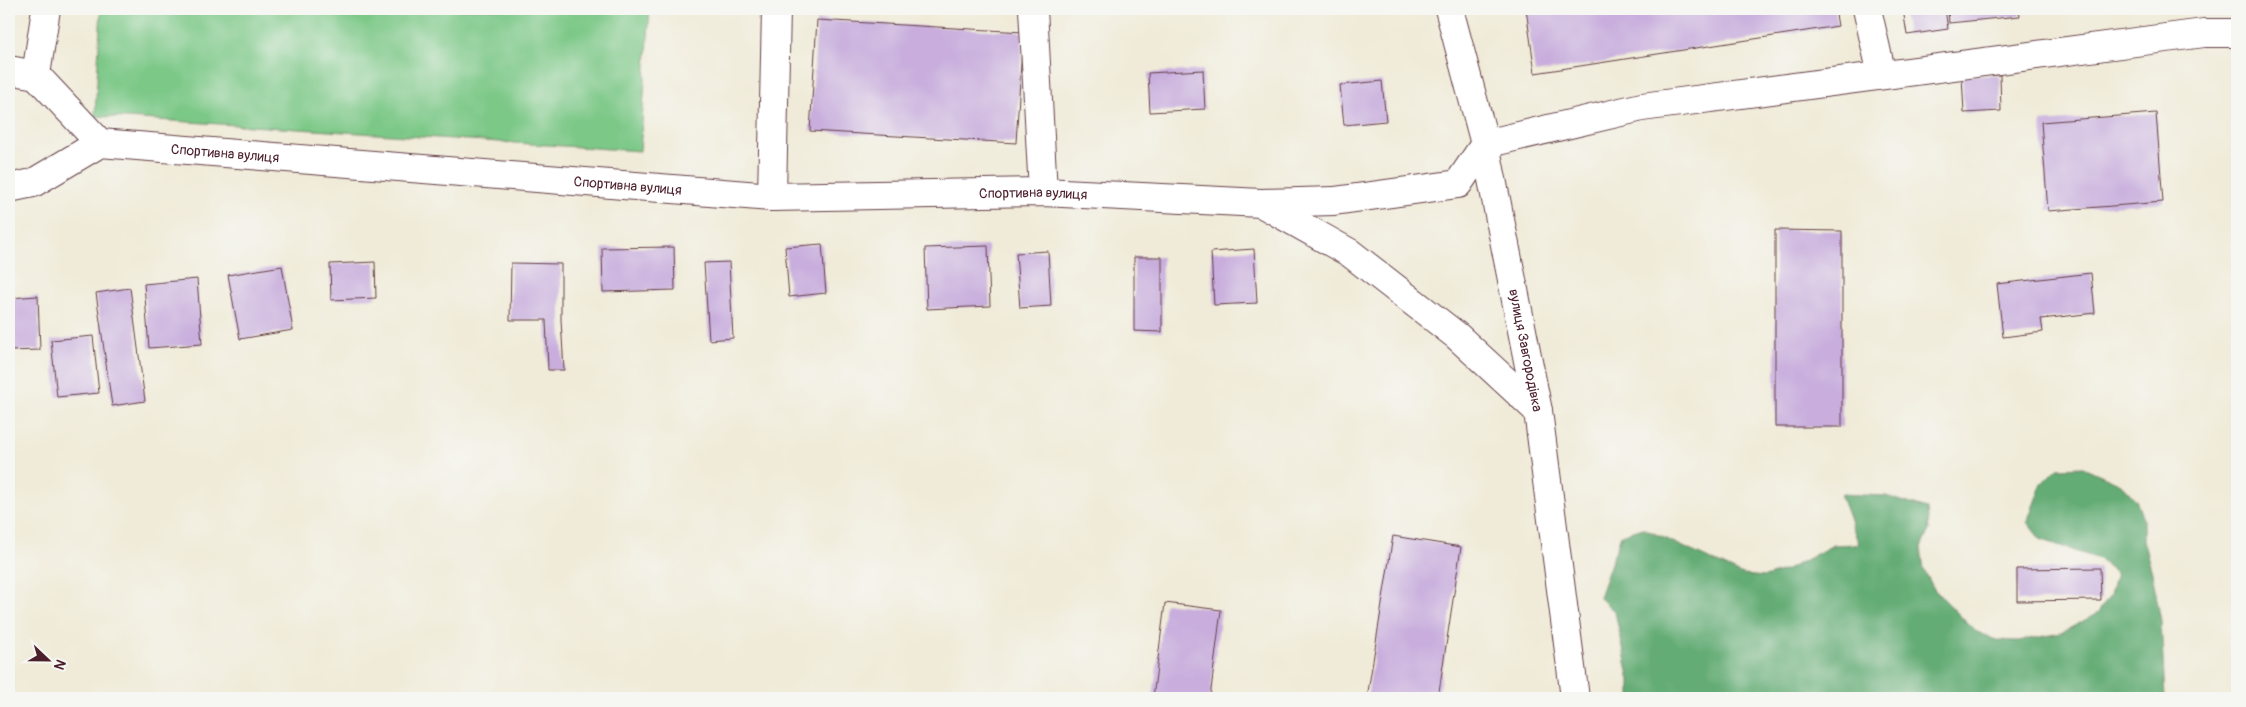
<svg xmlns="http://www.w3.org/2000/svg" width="2246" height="707" font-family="Pangolin,sans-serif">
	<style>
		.green { fill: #7bc887; stroke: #627459 }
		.forest { fill: #64ac74; stroke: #576650 }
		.building { fill: #c8addd }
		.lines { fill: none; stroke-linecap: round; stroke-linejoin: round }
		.minor-casing { stroke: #633e45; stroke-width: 30 }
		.minor { stroke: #fff; stroke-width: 28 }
		.labels { text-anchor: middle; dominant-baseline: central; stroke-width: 4; stroke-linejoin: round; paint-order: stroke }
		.street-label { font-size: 14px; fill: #4a1f2b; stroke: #f6f6f2 }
	</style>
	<rect width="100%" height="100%" fill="#f6f6f2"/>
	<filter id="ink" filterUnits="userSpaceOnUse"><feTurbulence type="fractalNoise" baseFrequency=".02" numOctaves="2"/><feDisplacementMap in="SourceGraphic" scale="10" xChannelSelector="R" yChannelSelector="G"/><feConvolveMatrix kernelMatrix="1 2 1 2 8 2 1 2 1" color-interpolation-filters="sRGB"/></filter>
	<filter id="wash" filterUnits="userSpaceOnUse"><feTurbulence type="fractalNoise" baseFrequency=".0096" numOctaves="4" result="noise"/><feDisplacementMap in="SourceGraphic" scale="20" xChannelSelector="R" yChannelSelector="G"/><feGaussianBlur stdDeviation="1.12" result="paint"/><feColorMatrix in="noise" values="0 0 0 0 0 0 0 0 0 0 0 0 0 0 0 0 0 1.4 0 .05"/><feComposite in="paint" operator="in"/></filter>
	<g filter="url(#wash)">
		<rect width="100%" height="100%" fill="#f0ebd8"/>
		<!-- green -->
		<path class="green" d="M101,9h549l-10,142 -545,-35z"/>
		<!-- forest -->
		<path class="forest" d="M2083,467l38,17 15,16 7,19v21l9,33 9,48 4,77h-535v-18l-15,-68 -16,-15 22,-62 22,-7 100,47 22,2 22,-7 46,-25 26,-1 -19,-50 46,2 41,13 2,21 -8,18 3,22 10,19 41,42 21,9 22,1 43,-8 37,-20 12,-18 6,-22 -17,-14 -59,-20 -13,-17 15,-39 15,-15z"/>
		<g id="blocks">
			<!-- building -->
			<path class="building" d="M1526,9h309l3,17 -303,47z
				M1903,9h42l3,20 -41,6z
				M1948,9h71l1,7 -71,7z
				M817,20l206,12 -7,111 -206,-12z
				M1203,70l2,39 -55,3 -2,-39z
				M2000,75l1,36 -37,2 -2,-37z
				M1382,81l4,40 -42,4 -4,-40z
				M2156,113l7,89 -115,9 -7,-89z
				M1775,230l67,1v196h-67z
				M822,244l4,49 -37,4 -4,-50z
				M988,246l2,60 -63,3 -2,-61z
				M674,247l1,43 -72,2 -1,-44z
				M1254,249l3,54 -43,2 -3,-53z
				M1048,251l3,55 -31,2 -4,-55z
				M1134,257h28v75l-28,-1z
				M375,262l1,36 -45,2 -1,-36z
				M729,262l4,76 -24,2 -5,-77z
				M511,263l50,1v56l3,50h-16l-2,-50h-36z
				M282,266l11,64 -53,9 -12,-64z
				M2091,273l4,40 -54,6 2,13 -40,5 -6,-53z
				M197,279l5,65 -53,4 -5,-64z
				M130,288l15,113 -33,5 -16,-113z
				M38,296l2,54 -31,1v-53z
				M93,336l6,57 -42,4 -6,-57z
				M1393,536l68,11 -23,151h-71z
				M2100,568l1,32 -84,1v-32z
				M1165,603l56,7 -11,88h-57z"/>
		</g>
	</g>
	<g filter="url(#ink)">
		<use href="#blocks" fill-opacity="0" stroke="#633e45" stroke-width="1"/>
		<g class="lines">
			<defs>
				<g id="minor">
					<path d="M1033,9l10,183"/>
					<path id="s1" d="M1449,9l36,135 53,267 37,287"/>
					<path d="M1867,9l15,66"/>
					<path d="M9,70l27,5 64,68"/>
					<path d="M36,75l10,-66"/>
					<path id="s2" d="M9,188l24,-5 67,-40 672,54 271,-5 218,11 73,-2 124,-17 27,-40 157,-37 562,-74h33"/>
					<path d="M772,197l4,-188"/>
					<path d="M1261,203l89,50 107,83 81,75"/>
				</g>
			</defs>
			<!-- minor casing -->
			<use href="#minor" class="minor-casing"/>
			<!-- minor -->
			<use href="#minor" class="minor"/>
		</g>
	</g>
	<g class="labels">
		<!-- street labels -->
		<g class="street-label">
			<text stroke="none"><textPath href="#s2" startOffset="228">Спортивна вулиця</textPath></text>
			<text stroke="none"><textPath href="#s2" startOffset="632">Спортивна вулиця</textPath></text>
			<text stroke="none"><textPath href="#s2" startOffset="1038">Спортивна вулиця</textPath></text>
			<text stroke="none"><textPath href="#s1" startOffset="350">вулиця Завгородівка</textPath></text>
		</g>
	</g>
	<!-- margin -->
	<rect width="2246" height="707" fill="none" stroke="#f6f6f2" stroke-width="30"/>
	<!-- north arrow -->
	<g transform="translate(48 660) rotate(112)" stroke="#f6f6f2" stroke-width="4" paint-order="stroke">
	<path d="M0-4L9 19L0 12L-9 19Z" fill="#4a1f2b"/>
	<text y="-8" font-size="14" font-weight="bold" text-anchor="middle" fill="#4a1f2b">N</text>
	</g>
</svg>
